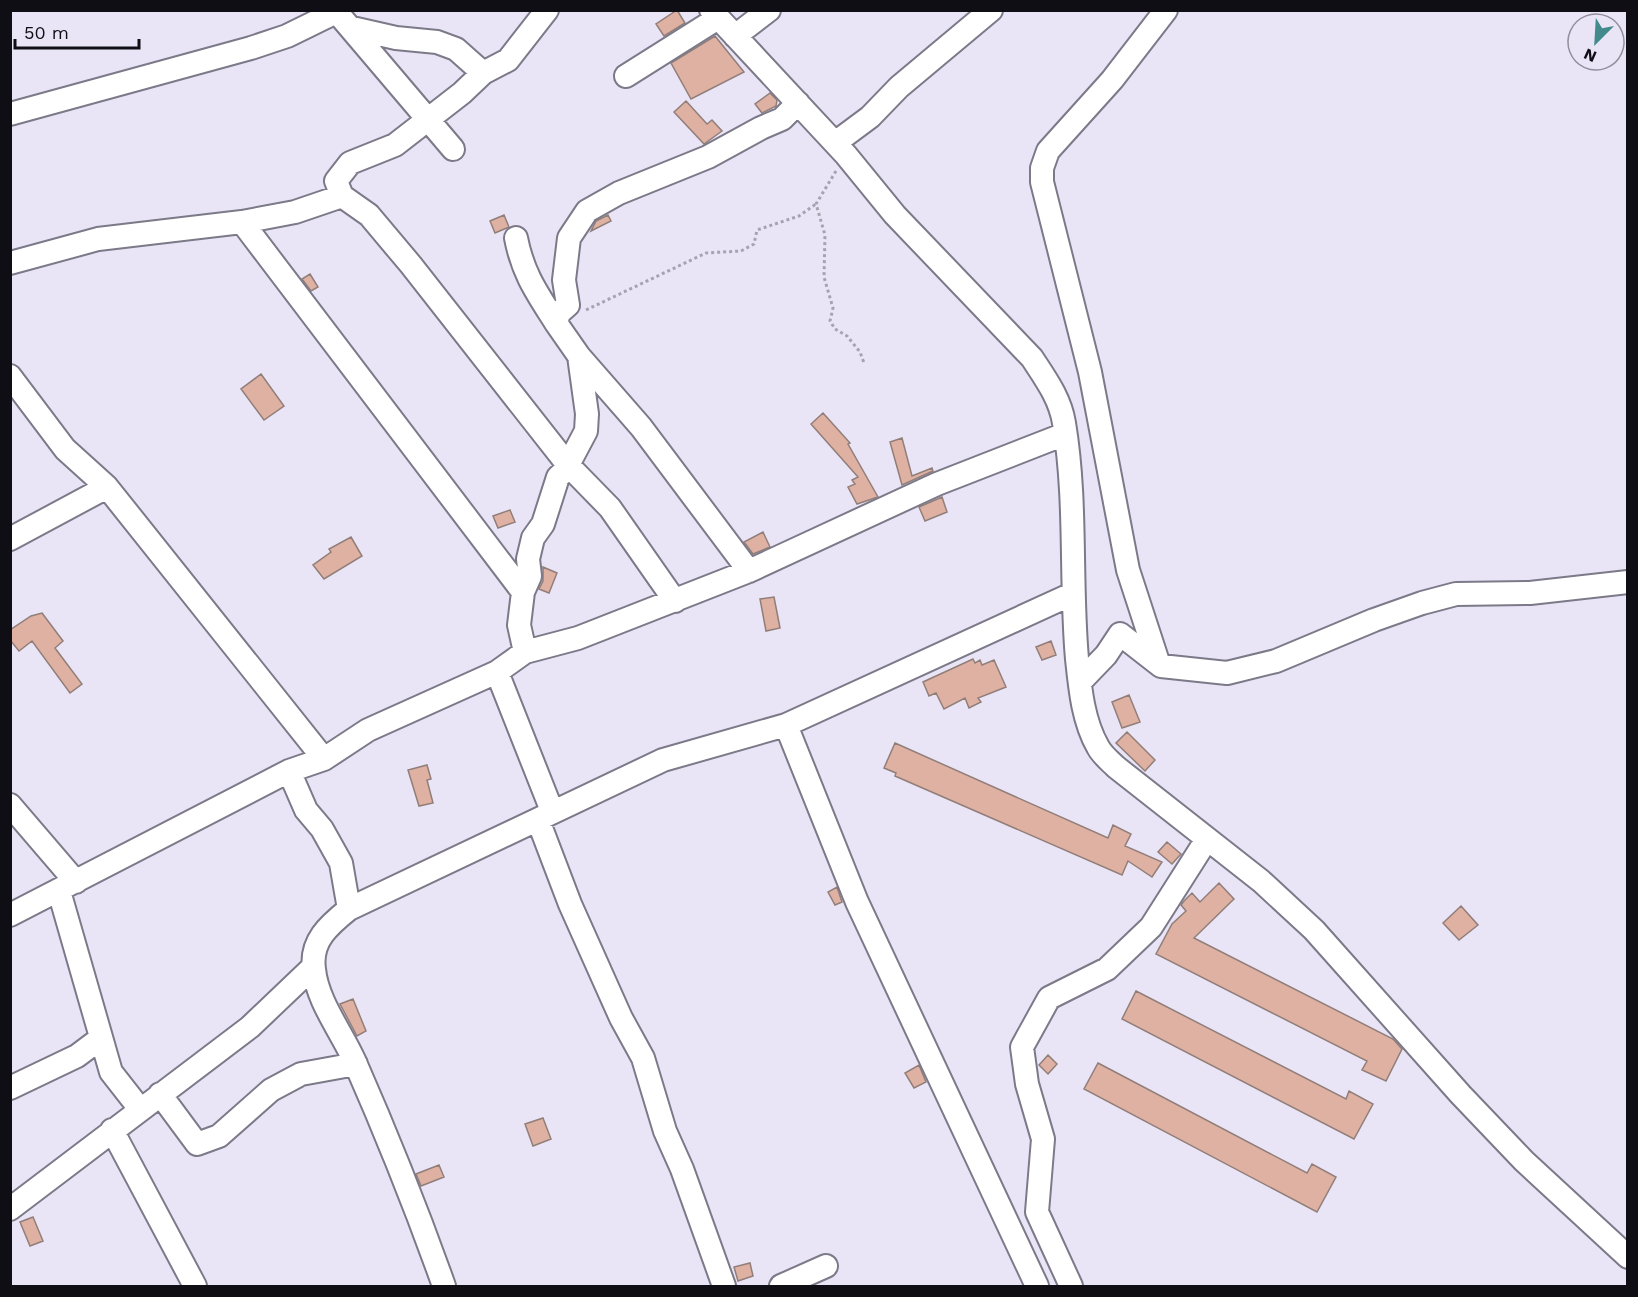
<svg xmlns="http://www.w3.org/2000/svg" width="1638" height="1297" font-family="'Work Sans',sans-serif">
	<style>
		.building { fill: #dfb1a3; stroke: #917e79; stroke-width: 1.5 }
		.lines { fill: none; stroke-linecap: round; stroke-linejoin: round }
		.minor-casing { stroke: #7c7988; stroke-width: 26 }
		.path { stroke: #a6a3b1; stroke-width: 3; stroke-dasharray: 3 3; stroke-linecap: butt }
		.minor { stroke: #fff; stroke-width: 22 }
	</style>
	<rect width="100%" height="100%" fill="#e9e5f7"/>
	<!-- building -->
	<path class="building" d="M677,10l8,13 -21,13 -8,-12z
		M715,36l29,36 -53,27 -20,-36z
		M770,93l7,7 -1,6 -14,7 -7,-9z
		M686,101l21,23 5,-4 10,11 -18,13 -30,-32z
		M504,215l5,12 -14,6 -5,-12z
		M608,215l3,6 -20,10 5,-10z
		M310,274l8,13 -7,4 -9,-12z
		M261,374l23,32 -20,14 -23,-31z
		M823,413l27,30 -2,1 30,53 -21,7 -9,-17 7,-3 -3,-4 6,-3 -47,-53z
		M902,438l10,38 20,-8 1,3 -31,14 -12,-43z
		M942,497l5,15 -22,9 -6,-14z
		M510,510l5,12 -17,6 -5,-12z
		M763,532l7,15 -17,7 -9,-12z
		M351,537l11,19 -38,23 -11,-14 18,-13 -2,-3z
		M543,567l14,6 -8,20 -10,-4 4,-8z
		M774,597l6,31 -14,3 -6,-32z
		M42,613l21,28 -8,7 27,36 -12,9 -38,-52 -13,10 -9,-11v-10l21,-14z
		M1051,641l5,14 -14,5 -6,-13z
		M973,659l2,4 5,-3 2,5 12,-5 12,27 -28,11 3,4 -12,6 -4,-10 -21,11 -8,-16 -7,3 -6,-14z
		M1129,695l11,27 -18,6 -10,-26z
		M1127,732l28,28 -10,11 -29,-28z
		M895,743l213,95 5,-13 18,9 -6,12 37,16 -10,15 -24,-16 -6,14 -227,-99 1,-3 -12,-5z
		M427,765l4,14 -4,1 6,23 -14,3 -11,-36z
		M1167,842l14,12 -9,10 -14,-12z
		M1219,883l15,16 -40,39 199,101 9,10 -16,32 -24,-11 5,-9 -211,-107 16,-30 14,-13 -5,-6 3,-4 8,-8 8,9z
		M837,887l5,15 -7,3 -7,-13z
		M1461,906l17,19 -19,15 -16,-17z
		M1136,991l210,108 3,-8 24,13 -19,35 -232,-120z
		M353,999l13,32 -9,5 -17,-32z
		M1048,1055l9,9 -9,10 -9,-9z
		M1098,1063l209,110 5,-9 24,13 -19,35 -233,-123z
		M919,1065l7,17 -12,6 -9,-15z
		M543,1118l8,21 -18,7 -8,-22z
		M439,1165l5,12 -23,9 -5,-12z
		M33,1217l10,24 -13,5 -10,-24z
		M750,1263l3,13 -15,5 -4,-14z"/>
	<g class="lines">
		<defs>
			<path id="minor" d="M335,10l118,139
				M547,10l-39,50 -25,13 -21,20 -67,52 -45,18 -14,18 6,15 27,19 42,50 157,200 42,43 65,93
				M711,10l135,145 49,60 137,143c13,20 28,40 32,65 13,78 6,157 13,236 3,29 6,62 21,88 4,8 12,14 18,20l145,114 53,49 147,165 63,66 104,96
				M352,28l44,10 41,4 19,7 27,24
				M735,36l34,-26
				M626,76l92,-58
				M10,114l241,-66 36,-12 49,-24
				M835,143l35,-26 29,-30 92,-77
				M242,222l53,-10 47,-16
				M516,238c7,36 21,55 40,85
				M10,263l88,-24 144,-17 281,370 -4,33 6,27
				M10,376l55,73 42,38 217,272
				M568,465l18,-34 1,-17 -8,-58
				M10,539l97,-52
				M749,571l-108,-144 -62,-71 -23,-33 3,-10 9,-8 -4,-25 5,-42 18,-27 32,-18 89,-36 53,-29 21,-9 16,-16
				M523,592l7,-16 -2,-17 5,-21 10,-14 15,-47 12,-11
				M1158,662l-30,-92 -38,-198 -48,-190v-14l6,-17 64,-71 54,-70
				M497,672l55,139
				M1080,682l26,-27 14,-21 41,32 66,7 49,-12 98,-41 48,-17 34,-9 74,-1 98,-11
				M786,725l71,177 180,384
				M289,771l17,39 16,19 19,34 8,46
				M10,805l66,77
				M538,820l32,84 51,114 22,40 22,73 17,38 42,117
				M59,891l52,181 29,37
				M10,915l279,-144 35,-12 44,-29 129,-58 28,-20 53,-14 171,-67 188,-87 128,-50
				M10,1088l67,-32 24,-18
				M160,1094l37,50 22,-8 52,-46 30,-16 55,-10
				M112,1130l83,156
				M10,1209l240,-182 63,-60
				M444,1286c-27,-76 -57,-151 -90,-226 -13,-29 -37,-59 -40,-91 -4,-28 15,-44 35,-60l314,-149 123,-35 286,-131
				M781,1286l45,-20
				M1071,1286l-34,-74 6,-73 -16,-55 -5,-37 27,-49 58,-29 44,-42 56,-88"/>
		</defs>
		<!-- minor casing -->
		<use href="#minor" class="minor-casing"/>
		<!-- path -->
		<path class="path" d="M836,171l-20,33 9,31 -1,42 9,31 -3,13 5,8 12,7 13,16 4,11
			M586,310l120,-57 35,-2 13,-7 3,-14 42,-14 17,-12"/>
		<!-- minor -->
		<use href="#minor" class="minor"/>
	</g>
	<!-- border -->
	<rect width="1638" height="1297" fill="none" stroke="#0f0e14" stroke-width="24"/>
	<!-- north arrow -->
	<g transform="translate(1596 42) rotate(204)"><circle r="28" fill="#e9e5f7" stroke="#928f9c" stroke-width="1.5"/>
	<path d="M0-4.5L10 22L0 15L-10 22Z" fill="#428a8b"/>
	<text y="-9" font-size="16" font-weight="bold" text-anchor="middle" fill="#0f0e14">N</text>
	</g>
	<!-- scale -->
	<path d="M15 39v9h124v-9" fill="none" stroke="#0f0e14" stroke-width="3"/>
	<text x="24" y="39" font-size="18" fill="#0f0e14" stroke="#e9e5f7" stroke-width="4.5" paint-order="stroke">50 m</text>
</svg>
